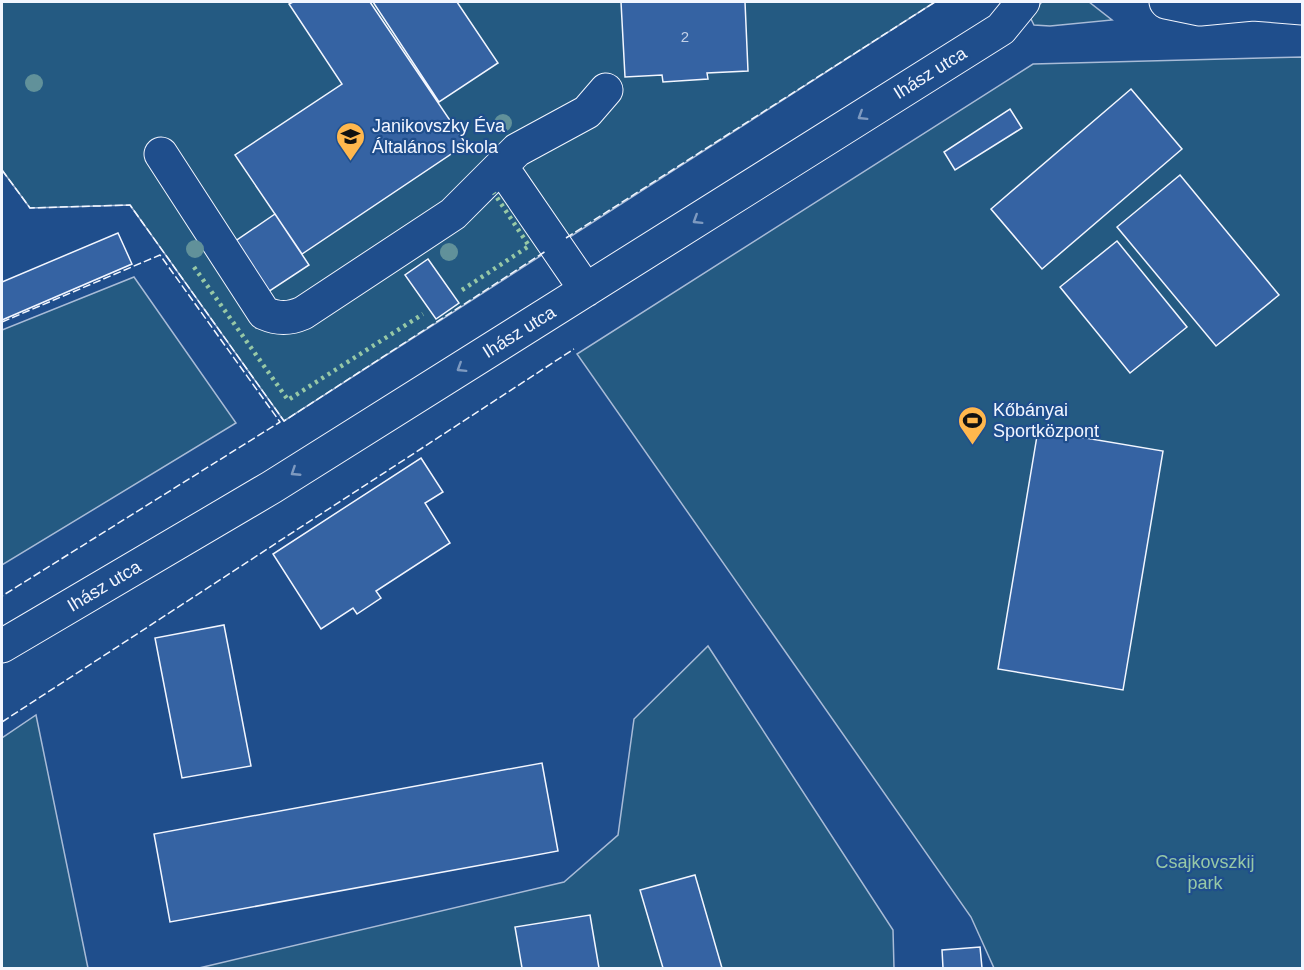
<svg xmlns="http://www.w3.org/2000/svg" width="1304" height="970" viewBox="0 0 1304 970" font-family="Helvetica,sans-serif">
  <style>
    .green { fill: #245a82; stroke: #a8bbd7; stroke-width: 1.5 }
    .building { fill: #3563a3; stroke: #f2f6ff; stroke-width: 1.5 }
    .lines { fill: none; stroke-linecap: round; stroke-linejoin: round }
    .minor-casing { stroke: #f2f6ff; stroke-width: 35 }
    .minor { stroke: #1f4e8c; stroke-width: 33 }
    .hedge { stroke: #97c8a6; stroke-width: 4.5; stroke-dasharray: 3 4.5; stroke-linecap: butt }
    .fence { stroke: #f2f6ff; stroke-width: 1.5; stroke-dasharray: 8 3; stroke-linecap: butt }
    .tree { fill: #61919a }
    .oneway { stroke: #7e9ac0 }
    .labels { text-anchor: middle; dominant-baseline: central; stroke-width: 4.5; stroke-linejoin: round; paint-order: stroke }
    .number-label { font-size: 15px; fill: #c3d1e8 }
    .street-label { font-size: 18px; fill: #f2f6ff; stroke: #1f4e8c }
    .poi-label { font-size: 18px; fill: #f2f6ff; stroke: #1f4e8c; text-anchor: start }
    .park-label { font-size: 18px; fill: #97c8a6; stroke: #1f4e8c }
  </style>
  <rect width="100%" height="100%" fill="#1f4e8c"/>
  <path class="green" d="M2 2H935L284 421 130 205 30 208 2 170Z
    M1042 2H1089L1112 20 1050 26 1034 25 1031 19 1034 10Z
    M1302 57V968H994L971 917 577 354 1033 64Z
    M134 277 236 423 2 565V330Z
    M708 646 893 930 894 968H199L564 882 618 835 634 719Z
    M36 715 88 968H2V738Z"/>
  <path class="building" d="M293 2H370L466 144 302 254 235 155 342 84 289 4Z
    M373 2H457L498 63 439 102Z
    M621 2H745L748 71 707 73 708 79 663 82 662 75 625 77Z
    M1131 89 1182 149 1042 269 991 209Z
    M1010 109 1022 128 955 170 944 152Z
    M1180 175 1279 295 1216 346 1117 227Z
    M275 214 309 265 265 294 231 244Z
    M118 233 132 264 2 320V282Z
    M1117 241 1187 327 1130 373 1060 287Z
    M428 259 459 303 436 319 405 275Z
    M1038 430 1163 451 1123 690 998 669Z
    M421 458 443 492 425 503 450 543 376 591 381 598 357 614 353 608 321 629 273 554Z
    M224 625 251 766 182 778 155 638Z
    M542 763 558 851 170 922 154 834Z
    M695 875 722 968H663L640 890Z
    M590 915 599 968H522L515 927Z
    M980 947 982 968H943L942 950Z"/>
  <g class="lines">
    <defs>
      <path id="minor" d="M1166 2 1200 9 1253 4 1302 8
        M161 154 264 313C278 319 289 319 303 313L453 214 501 166
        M586 290 501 166 517 150 587 112 606 90
        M2 646 272 487 1001 29 1023 2"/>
    </defs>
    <use href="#minor" class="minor-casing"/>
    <use href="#minor" class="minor"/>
    <path class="hedge" d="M194 267 288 400 423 314
      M462 290 529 246 494 193"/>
    <path class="fence" d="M2 170 30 208 130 205 284 421 546 251
      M566 238 935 2
      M2 322 160 255 280 422 2 596
      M2 722 574 349"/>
  </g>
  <g class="tree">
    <circle cx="34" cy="83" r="9"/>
    <circle cx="503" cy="123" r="9"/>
    <circle cx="195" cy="249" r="9"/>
    <circle cx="449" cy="252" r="9"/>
  </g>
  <defs><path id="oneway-chevron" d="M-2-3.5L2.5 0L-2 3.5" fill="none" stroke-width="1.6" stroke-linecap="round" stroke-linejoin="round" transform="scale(1.5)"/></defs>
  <g class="oneway">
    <use href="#oneway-chevron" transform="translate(862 116) rotate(148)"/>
    <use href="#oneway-chevron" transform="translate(697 220) rotate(148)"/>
    <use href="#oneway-chevron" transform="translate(461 368) rotate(148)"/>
    <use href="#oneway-chevron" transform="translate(295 472) rotate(147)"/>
  </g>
  <defs>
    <symbol id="school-pin" viewBox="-11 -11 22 30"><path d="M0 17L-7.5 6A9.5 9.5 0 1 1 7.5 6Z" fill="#ffb74d" stroke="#1f4e8c"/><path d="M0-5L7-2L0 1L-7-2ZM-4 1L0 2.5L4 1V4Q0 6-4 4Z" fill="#111"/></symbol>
    <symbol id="stadium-pin" viewBox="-11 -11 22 30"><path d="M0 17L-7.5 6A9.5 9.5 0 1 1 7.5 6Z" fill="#ffb74d" stroke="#1f4e8c"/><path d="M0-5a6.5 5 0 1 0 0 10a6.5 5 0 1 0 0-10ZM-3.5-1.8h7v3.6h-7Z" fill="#111"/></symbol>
  </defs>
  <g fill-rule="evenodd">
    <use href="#school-pin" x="334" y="120" width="33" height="45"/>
    <use href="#stadium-pin" x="956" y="404" width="33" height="45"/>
  </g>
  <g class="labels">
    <g class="number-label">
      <text x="685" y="36">2</text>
    </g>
    <g class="street-label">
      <text transform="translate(930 73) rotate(-32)">Ihász utca</text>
      <text transform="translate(519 332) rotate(-32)">Ihász utca</text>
      <text transform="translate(104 586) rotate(-31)">Ihász utca</text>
    </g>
    <g class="poi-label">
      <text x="372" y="126">Janikovszky Éva<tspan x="372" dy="21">Általános Iskola</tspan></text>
      <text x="993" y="410">Kőbányai<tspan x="993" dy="21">Sportközpont</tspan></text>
    </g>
    <g class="park-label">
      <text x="1205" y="862">Csajkovszkij<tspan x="1205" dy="21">park</tspan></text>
    </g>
  </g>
  <rect width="1304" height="970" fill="none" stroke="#f2f6ff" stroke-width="6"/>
</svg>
